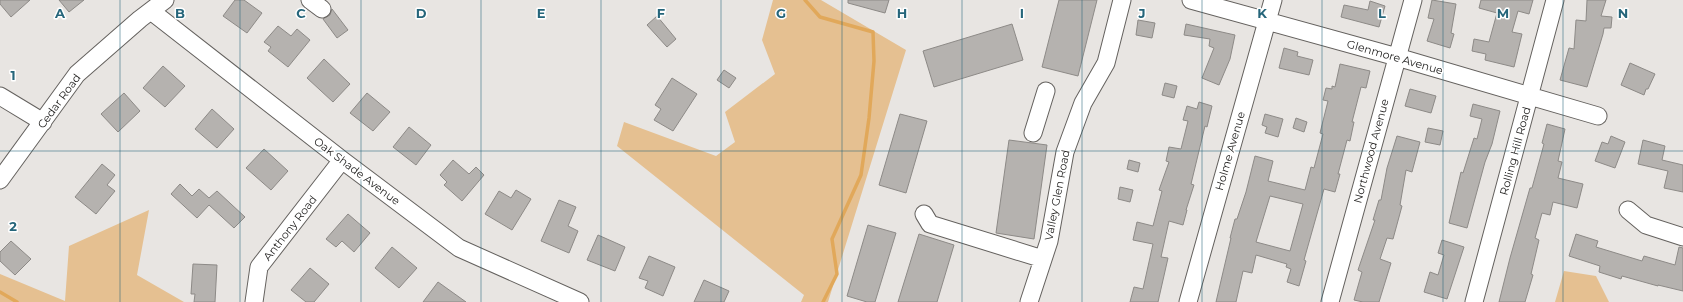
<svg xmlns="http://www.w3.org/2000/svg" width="1683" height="302" viewBox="0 0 1683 302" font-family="Montserrat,sans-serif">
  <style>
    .green { fill: #e5c091 }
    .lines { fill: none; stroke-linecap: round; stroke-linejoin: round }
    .stream { stroke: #e1a85a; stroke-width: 3.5 }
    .building { fill: #b5b2af; stroke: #8d8a87; fill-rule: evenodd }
    .minor-casing { stroke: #64615e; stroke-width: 19 }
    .minor { stroke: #fff; stroke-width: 17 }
    .grid { fill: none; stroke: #25657a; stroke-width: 1; stroke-opacity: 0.55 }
    .labels { text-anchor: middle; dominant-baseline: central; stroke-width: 3; stroke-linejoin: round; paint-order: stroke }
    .street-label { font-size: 11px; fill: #242322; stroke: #fff }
    .grid-label { font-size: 13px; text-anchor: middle; font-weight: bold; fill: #25657a; stroke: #fff; stroke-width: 3; stroke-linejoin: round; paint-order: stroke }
  </style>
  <rect width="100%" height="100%" fill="#e8e5e2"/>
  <path class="green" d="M773 0H821L906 50 828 302H801L804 295 617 146 624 122 716 156 735 142 725 112 775 74 762 40Z
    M149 210 137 275 184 302H0V274L65 301 69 246Z
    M1564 271 1596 276 1609 302H1555Z"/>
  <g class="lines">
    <path class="stream" d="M805 0 820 17 873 32 874 61 869 118 861 175 832 239 837 274 823 302
      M0 292 17 302"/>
  </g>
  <path class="building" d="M0 0H30L11 17 0 4Z
    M59 0H84L69 12Z
    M235 0H244L262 13 247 33 223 16Z
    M848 0H889L885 13 848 3Z
    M1059 0H1097L1078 76 1042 67Z
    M1432 0 1456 4 1451 33 1454 34 1450 48 1427 41 1434 19 1428 18Z
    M1481 0H1533L1529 14 1518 11 1512 32 1522 34 1514 67 1485 60 1486 54 1472 51 1474 39 1489 42 1497 13 1479 8Z
    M1587 0H1606L1601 16 1612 17 1611 28H1604L1603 34 1587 87 1560 80 1569 48 1574 49 1576 20 1586 21Z
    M1370 1 1385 6 1379 27 1341 17 1344 5 1368 10Z
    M332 9 348 30 337 38 323 19 330 15Z
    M657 16 676 39 667 47 647 25Z
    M1138 20 1155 23 1152 38 1136 35Z
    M1012 24 1023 60 934 87 923 51Z
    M1186 24 1235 35 1230 59 1219 85 1202 78 1214 48 1209 46 1210 39 1184 35Z
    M278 26 291 36 297 29 310 40 288 67 268 51 271 47 264 42Z
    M1284 48 1298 52 1297 56 1313 60 1309 75 1279 68Z
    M324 59 350 84 333 102 307 78Z
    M1630 63 1655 74 1648 89H1646L1644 95 1621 85Z
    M1340 64 1370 71 1366 88 1361 87 1352 122H1354L1350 141 1347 140 1338 174H1340L1335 192 1324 189 1304 260 1306 261 1299 286 1287 282 1291 269 1286 267 1287 264 1256 255 1252 273 1243 271 1236 302H1216L1231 238H1230L1235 219H1237L1246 192 1255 156 1273 161 1268 181 1305 190 1311 167 1314 168 1323 134 1320 133 1328 101 1323 100 1326 88 1332 89V86L1335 87ZM1270 196 1303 204 1290 251 1256 242Z
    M163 66 185 86 165 107 143 88Z
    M724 70 736 78 729 88 717 80Z
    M672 78 697 94 673 131 654 120 661 109 655 105Z
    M1165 83 1177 86 1174 98 1162 95Z
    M1410 89 1436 96 1431 113 1405 106Z
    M124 93 140 111 118 132 101 114Z
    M367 93 390 112 373 131 350 113Z
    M1199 102 1212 106 1207 127 1205 126 1191 184 1194 185 1186 210H1187L1183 225 1169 221 1161 257 1168 258 1158 302H1130L1134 287 1143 289 1153 244 1133 240 1137 222 1153 226 1162 191 1159 190 1169 162 1166 161 1169 147 1181 149 1188 121 1183 120 1187 106 1197 109Z
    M1473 104 1500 111 1492 144 1485 162 1467 228 1449 223 1461 172 1463 173 1474 138 1477 139 1482 119 1470 116Z
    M212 109 234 129 217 148 195 129Z
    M900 114 927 121 906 193 879 185Z
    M1265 114 1283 119 1278 137 1265 133 1267 127 1262 125Z
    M1296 118 1307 122 1304 132 1293 128Z
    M1547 124 1565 129 1558 161 1562 162 1558 178 1583 184 1577 208 1553 202 1550 215 1542 213 1535 238 1539 240 1531 274 1533 275 1525 302H1499L1510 258 1530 188H1532L1544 144 1542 143Z
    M409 127 431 145 416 165 393 147Z
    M1428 128 1443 131 1440 145 1425 142Z
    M1397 136 1420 142 1412 172 1406 170 1400 205 1402 206 1393 239 1387 238 1380 259 1391 263 1379 302H1363L1354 300 1362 272 1358 270 1375 220H1373L1379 200H1381L1387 168Z
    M1611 136 1625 142 1615 168 1595 161 1602 142 1608 144Z
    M1009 140 1047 145 1034 239 996 233Z
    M1643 140 1665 146 1662 160 1683 165V192L1664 188 1668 171 1638 164Z
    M264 149 288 171 271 190 246 168Z
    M453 160 469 174 476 167 484 175 462 201 444 185 447 182 440 175Z
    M1129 160 1140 163 1138 172 1127 169Z
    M102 164 115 175 107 185 115 191 96 214 75 197Z
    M180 184 192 196 199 189 209 198 217 191 245 217 234 228 209 205 197 218 171 194Z
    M1120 187 1133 190 1130 202 1118 199Z
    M516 190 531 199 512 230 485 214 499 191 511 198Z
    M559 200 576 207 568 226 578 231 569 253 541 241Z
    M348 214 370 233 354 252 342 241 336 247 326 239Z
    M868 225 896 233 875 302H867L847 296Z
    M919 234 954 245 937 302H898Z
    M1576 234 1598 241 1596 247 1642 261 1644 256 1675 265 1679 247 1683 248V291L1658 285V286L1622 276 1621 279 1599 272 1600 266 1569 256Z
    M598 235 625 247 615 271 587 260Z
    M1442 240 1464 247 1447 299 1424 292 1430 272 1438 275 1444 255 1438 253Z
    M11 241 31 259 15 275 0 261V252Z
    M392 247 417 268 399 288 375 268Z
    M649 256 675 267 663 296 645 288 648 281 639 278Z
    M193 264 217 265 215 302H194L195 294H191Z
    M310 268 329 284 314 302H306L291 290Z
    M704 280 729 291 724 302H694Z
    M438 282 466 302H423Z"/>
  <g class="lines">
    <defs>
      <path id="minor" d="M310 0 322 9
        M1191 0 1397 57 1598 116
        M151 11 342 160 459 248 580 302
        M0 96 43 122
        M1033 133 1046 91
        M0 180 77 74 140 19 165 0
        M1628 210 1646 225 1683 237
        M924 214 930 224 1043 259
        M254 302 259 267 342 160
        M1029 302 1049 241 1065 152 1083 103 1106 63 1122 0
        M1188 302 1273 0
        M1330 302 1413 0
        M1474 302 1555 0"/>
    </defs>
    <use href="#minor" class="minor-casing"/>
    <use href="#minor" class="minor"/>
  </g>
  <path class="grid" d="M120 0V302M240 0V302M361 0V302M481 0V302M601 0V302M721 0V302M842 0V302M962 0V302M1082 0V302M1202 0V302M1322 0V302M1443 0V302M1563 0V302M0 151H1683"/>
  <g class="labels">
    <g class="street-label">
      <text transform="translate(1395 57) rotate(16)">Glenmore Avenue</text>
      <text transform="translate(59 101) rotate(-54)">Cedar Road</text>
      <text transform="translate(1230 151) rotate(-74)">Holme Avenue</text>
      <text transform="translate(1371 151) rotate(-75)">Northwood Avenue</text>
      <text transform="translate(1515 151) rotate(-75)">Rolling Hill Road</text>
      <text transform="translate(357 171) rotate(37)">Oak Shade Avenue</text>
      <text transform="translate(1057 195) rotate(-79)">Valley Glen Road</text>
      <text transform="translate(290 228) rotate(-52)">Anthony Road</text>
    </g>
  </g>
  <g class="grid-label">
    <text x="60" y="18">A</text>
    <text x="180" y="18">B</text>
    <text x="301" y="18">C</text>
    <text x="421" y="18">D</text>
    <text x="541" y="18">E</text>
    <text x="661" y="18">F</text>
    <text x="781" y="18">G</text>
    <text x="902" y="18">H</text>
    <text x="1022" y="18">I</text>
    <text x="1142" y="18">J</text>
    <text x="1262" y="18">K</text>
    <text x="1382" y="18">L</text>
    <text x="1503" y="18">M</text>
    <text x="1623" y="18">N</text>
    <text x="13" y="80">1</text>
    <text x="13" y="231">2</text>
  </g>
</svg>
